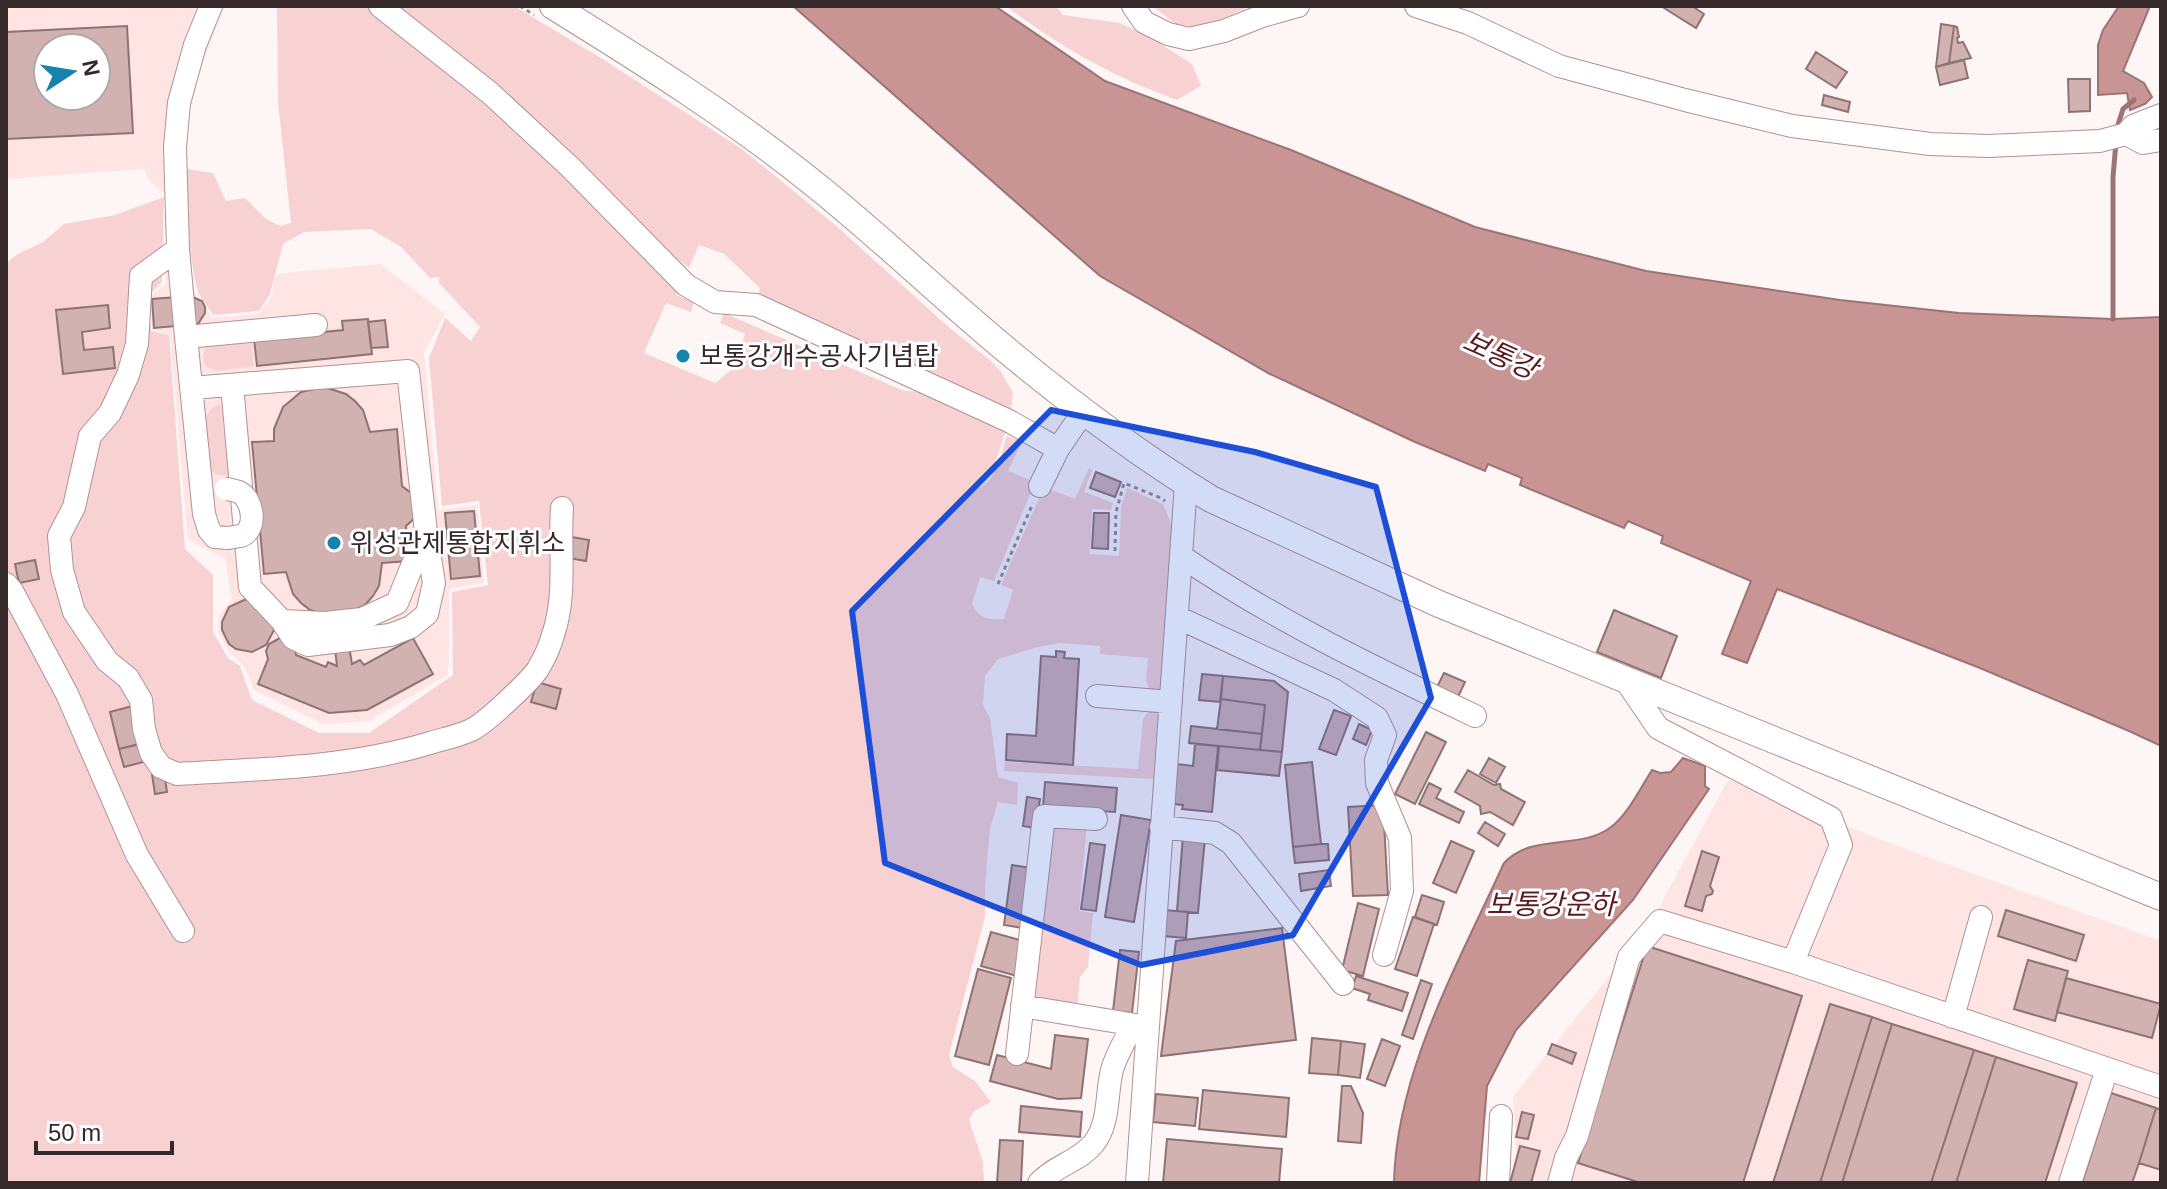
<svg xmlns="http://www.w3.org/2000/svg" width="2167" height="1189" viewBox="0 0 2167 1189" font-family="Helvetica,'Noto Sans KR',sans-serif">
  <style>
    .built { fill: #fee4e3; fill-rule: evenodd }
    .green { fill: #f8d2d2 }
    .water { fill: #c99494; stroke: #9d7474; stroke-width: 2 }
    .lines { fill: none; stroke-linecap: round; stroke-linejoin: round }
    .stream { stroke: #9d7474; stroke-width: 5 }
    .building { fill: #d2b1b1; stroke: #907272; stroke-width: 2; fill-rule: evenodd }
    .minor-casing { stroke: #b19291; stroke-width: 24 }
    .major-casing { stroke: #b19291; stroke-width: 28 }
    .path { stroke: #978d8c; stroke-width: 3; stroke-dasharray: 4 4; stroke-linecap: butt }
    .minor { stroke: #fff; stroke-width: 22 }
    .major { stroke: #fff; stroke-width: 26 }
    .minor-bridge-casing { stroke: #b19291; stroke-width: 24; stroke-linecap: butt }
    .minor-bridge { stroke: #fff; stroke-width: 22 }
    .marked { fill: #1d4ed8; fill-opacity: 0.2; stroke: #1d4ed8; stroke-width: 6; stroke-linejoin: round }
    .poi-dot { fill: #1583ab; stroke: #fff; stroke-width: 3 }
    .labels { text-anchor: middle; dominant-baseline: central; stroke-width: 6; stroke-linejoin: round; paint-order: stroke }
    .poi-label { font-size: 26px; fill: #362929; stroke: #fff; text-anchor: start }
    .water-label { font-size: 28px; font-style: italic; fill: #5b1b21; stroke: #fff }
  </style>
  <rect width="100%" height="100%" fill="#fdf6f5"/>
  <path class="built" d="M6 6H225L189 98 184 168 188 244 195 293 205 304 212 318 259 314 272 296 275 276 285 273 381 264 445 314 424 353 438 510 477 505 484 583 449 589V662L447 675 369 721 323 724 254 690 244 666 229 652 218 632 219 616 232 599 225 559 188 539 170 335 152 329 150 297 166 284V194L150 182 144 169 6 179ZM48 48H96V96H48Z
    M1728 780 1916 853 2161 941V1183H1518L1513 1097 1649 926Z"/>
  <path class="green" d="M277 6H367L433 53 681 284 676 295 694 302 691 312 666 303 644 353 715 383 731 370 745 334 720 323 724 313 904 391 931 392 1007 426C1001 443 994 478 979 486L980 488C997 479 1001 452 1007 436L1022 442 1008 471 1035 482 994 581 980 577 972 604C979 619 989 620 1004 619L1013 590 1001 585 1044 487 1075 499 1089 468 1092 470 1084 492 1113 503 1111 510 1092 509 1090 554 1119 556 1121 507 1127 488 1163 504 1170 521 1172 532 1160 693 1150 691 1146 680 1148 658 1100 654V646L1060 643 1038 647 998 659 985 676 983 705 990 718 998 777 1018 783 1017 805 998 802 990 828 985 885V917L949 1055 953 1067 975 1081 991 1102 974 1111 969 1120 983 1162 984 1183H6V605L14 613 89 760 129 858 185 942 192 933 133 832 6 575V264L16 255 43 242 64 224 115 215 164 197 162 282 148 296 151 331 169 335 185 549 213 575V632L228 658 240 666 252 700 319 733H369L453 675 452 592 488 585 479 501 442 506 429 358 445 318 471 341 480 327 439 283V277L430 278 401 247 371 229 304 232 283 244 270 294 259 311 213 315C208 306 199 297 197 288 187 250 189 208 187 169L213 173 226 201 245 198 266 219 280 226 291 223 278 102Z
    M392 6H514L601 58 742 149 834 224 951 329 991 361 1001 372 1013 393 1011 410 756 300 760 288 724 254 699 245 689 268 672 255 576 158 467 60Z
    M1006 6H1056L1063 15 1120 23 1153 39 1192 64 1201 86 1177 100C1115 78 1058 46 1006 6Z
    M1152 6H1251L1203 27 1177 25Z
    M251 338 254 366 218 371 207 367C202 359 202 354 207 346Z
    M221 404 229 476C218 475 212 475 208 465L204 419 213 407Z
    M1152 711 1158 712 1153 779 1004 771 1005 762 1138 769 1143 719 1146 714Z
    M1046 822 1087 824 1079 911 1093 913 1088 967 1080 977 1078 1002 1070 1007 1032 998Z"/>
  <path class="water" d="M793 6H995L1105 81 1291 150 1475 227 1646 271 1840 300 1959 313 2113 319 2161 317V746L2129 731 1980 668 1777 589 1747 663 1722 654 1751 581 1661 543 1663 536 1628 521 1624 528 1520 485 1522 478 1488 464 1485 471 1415 442 1270 374 1100 276Z
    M2119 6H2150L2123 71 2144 83 2152 97 2145 104 2130 110 2127 93 2098 95V45L2103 30Z
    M1683 758 1705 766V786L1709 789 1633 900 1516 1030 1487 1086 1479 1183H1394C1396 1072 1459 962 1504 863 1533 832 1580 851 1611 827 1628 814 1640 789 1652 770L1660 773 1671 772Z"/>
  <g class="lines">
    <path class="stream" d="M2117 128 2123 109 2134 100
      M2113 319V177L2116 142"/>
  </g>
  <path class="building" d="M1665 6H1692L1704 14 1696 28 1664 8Z
    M1941 24 1954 26 1949 63 1936 67Z
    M127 26 133 133 6 139V32ZM48 48H96V96H48Z
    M1954 26 1957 27 1959 37 1957 38 1958 43 1963 42 1971 58 1949 63Z
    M1816 52 1847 72 1836 88 1806 69Z
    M1964 60 1968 78 1940 85 1936 67Z
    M2068 79H2090V111L2069 112Z
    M1824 95 1850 102 1848 112 1822 105Z
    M190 296 202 301 205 307V313L198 324 154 328 152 299Z
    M108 305 110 328 82 332 84 350 113 347 115 368 63 374 56 310Z
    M368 319 372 354 257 366 254 339 343 330 342 321Z
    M385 320 388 347 371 348 368 322Z
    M324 387 346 394 355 401 363 410 370 432 397 429 402 486 415 496V518L406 526 409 561 382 563 379 586 373 596 365 605 344 615 352 664 360 660 364 665 413 638 433 674 367 710 329 713 258 684 268 659 266 651 269 644 280 638 295 649 296 655 326 667 328 662 337 666 331 616 310 610 301 603 293 594 286 572 264 574 252 442 274 441V429L283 407 301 392Z
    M1096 472 1121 482 1115 497 1090 488Z
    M474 511 480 576 451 579 445 513Z
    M1094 513H1109L1108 549 1092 548Z
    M566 536 589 540 586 561 563 557Z
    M35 560 39 579 19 583 15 564Z
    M244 600H252L274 622V630L266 645 252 652 236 649 229 644 222 630V622L229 607Z
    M1614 610 1677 636 1661 678 1597 652Z
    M1056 651 1065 652 1064 658 1079 659 1073 765 1006 760 1007 734 1036 736 1041 656 1056 657Z
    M1444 673 1465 682 1458 697 1437 687Z
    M1202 674 1223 676 1220 702 1199 700Z
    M1223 676 1274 681 1288 692 1282 752 1260 750 1265 705 1221 699Z
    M537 682 561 689 556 709 531 702Z
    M1221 699 1265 705 1262 734 1217 729Z
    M136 705 145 743 119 749 110 712Z
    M1334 710 1351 716 1336 755 1319 749Z
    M1359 724 1372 730 1366 745 1353 739Z
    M1191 726 1262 734 1260 750 1189 743Z
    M1426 732 1446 742 1415 804 1395 794Z
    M139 744 143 762 124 767 119 749Z
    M1195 744 1218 746 1212 812 1182 809 1183 805 1173 804 1177 764 1193 766Z
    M1219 746 1282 752 1279 776 1217 770Z
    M1489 758 1505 767 1496 783 1480 774Z
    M1312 762 1321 844 1293 847 1285 765Z
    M1468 770 1494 785 1500 784 1501 789 1525 802 1513 825 1490 812 1481 814 1480 806 1455 792Z
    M164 772 167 792 155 794 152 774Z
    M1045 782 1117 788 1115 812 1043 807Z
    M1429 783 1441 789 1436 798 1464 812 1459 823 1419 804Z
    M1027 797 1040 799 1035 828 1023 826Z
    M1383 805 1388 895 1353 896 1348 807Z
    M1121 815 1151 820 1134 922 1105 917Z
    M1485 822 1505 834 1498 846 1478 833Z
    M1183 836 1205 838 1198 913 1177 911Z
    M1451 841 1474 851 1456 893 1433 883Z
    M1090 843 1105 845 1096 911 1081 909Z
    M1321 844H1328L1329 860 1295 863 1293 847Z
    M1702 851 1719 857 1710 886 1713 891 1712 894 1706 896 1702 911 1685 906Z
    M1012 865 1031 868 1023 928 1004 925Z
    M1329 870 1331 886 1301 891 1299 874Z
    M1422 895 1444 902 1437 925 1415 917Z
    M1358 903 1379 909 1363 976 1342 970Z
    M1164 910 1188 912 1186 938 1162 936Z
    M2006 910 2084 935 2076 961 1998 936Z
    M1413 917 1434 924 1417 976 1395 969Z
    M1282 928 1296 1040 1161 1056 1176 941Z
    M991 932 1027 942 1017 976 981 966Z
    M1647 946 1802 996 1743 1183H1641L1578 1163Z
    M1120 950 1139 952 1132 1013 1113 1011Z
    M2028 960 2068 971 2055 1021 2014 1009Z
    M978 969 1011 978 989 1065 955 1056Z
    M1356 976 1408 993 1402 1011 1368 1000 1370 994 1352 988Z
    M2066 978 2161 1004 2152 1038 2057 1012Z
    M1421 980 1432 984 1413 1039 1402 1035Z
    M1830 1004 1872 1017 1820 1183H1773Z
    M1872 1017 1892 1024 1842 1183H1820Z
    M1892 1024 1974 1050 1931 1183H1842Z
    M1055 1035 1088 1039 1081 1098 1058 1099 990 1081 997 1055 1051 1069Z
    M1312 1038 1341 1041 1338 1075 1309 1073Z
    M1382 1039 1400 1046 1385 1086 1367 1079Z
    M1341 1041 1365 1044 1360 1078 1338 1075Z
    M1552 1044 1576 1053 1572 1064 1548 1054Z
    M1974 1050 1996 1057 1956 1183H1931Z
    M1996 1057 2077 1083 2045 1183H1956Z
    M1342 1086H1351L1363 1113 1361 1143 1338 1141Z
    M1203 1090 1289 1098 1286 1137 1199 1129Z
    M2111 1093 2156 1108 2139 1163 2132 1183H2082Z
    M1156 1094 1198 1098 1195 1126 1153 1122Z
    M1021 1106 1082 1112 1080 1137 1019 1132Z
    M2156 1108 2161 1110V1170L2139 1163Z
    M1522 1112 1534 1115 1528 1139 1516 1137Z
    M1167 1139 1282 1149 1279 1183H1163Z
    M1000 1140 1023 1141 1021 1183H997Z
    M1520 1146 1540 1151 1531 1183H1510Z"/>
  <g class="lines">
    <defs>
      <path id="minor" d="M211 6 195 45 179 103 175 147 178 249 186 337 316 325
        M380 6 490 93 570 167 686 285 715 302 756 305 1009 421 1058 449
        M1133 6 1144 22 1168 34 1189 39 1224 31 1262 16 1298 6
        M1416 6 1468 23 1559 66 1685 100 1792 126 1930 144 1988 146 2100 141 2126 134 2143 143 2161 140
        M2126 134 2133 126 2161 115
        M178 249 141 276 137 344 128 375 110 413 90 436 74 507 59 536 62 570 74 612 107 661 128 678 141 700 144 729 151 753 161 767 177 774C262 769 348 768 430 743 443 739 459 736 471 730 485 724 530 681 538 669 544 659 550 646 553 635 567 594 559 551 562 508
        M186 337 204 514 209 530 215 537 228 538
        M191 388 408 371 426 532 397 603 362 619 325 623 282 621 250 587 232 385
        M1040 486 1058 449 1084 411
        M1181 556C1273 619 1375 668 1475 716
        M6 584 12 591 67 694 137 855 183 931
        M1177 617 1334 690 1377 718 1385 735 1376 760 1377 783 1400 838 1402 891 1384 955
        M282 621 293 638 308 645 390 635 411 627 427 614 434 583 426 533
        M1624 678 1658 728 1831 818 1841 845 1793 962
        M1097 696 1171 702
        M1161 827 1215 833 1231 843 1343 984
        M1022 1006 1148 1027
        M1953 1017 1981 917
        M1017 1054 1044 816 1096 819
        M1039 1183C1054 1166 1080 1161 1094 1143 1110 1123 1106 1093 1112 1070 1116 1055 1126 1039 1133 1025
        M1137 1183 1186 484
        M1498 1183 1501 1116
        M1559 1183 1566 1158 1577 1136 1629 957 1660 921 1793 962 2161 1087
        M2070 1183 2107 1069"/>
      <path id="major" d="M553 6C642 61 731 117 813 183 881 237 943 298 1010 353 1073 405 1141 456 1211 499L1439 604 2161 897"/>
    </defs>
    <use href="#minor" class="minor-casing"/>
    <use href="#major" class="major-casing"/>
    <path class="path" d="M520 6 534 15
      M1115 551 1116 512 1124 483 1161 498 1165 501
      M998 584 1033 503"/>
    <use href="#minor" class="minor"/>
    <use href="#major" class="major"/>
    <defs>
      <path id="minor-bridge" d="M226 489C228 489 237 491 239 492 253 499 258 529 241 536 239 536 229 538 228 538"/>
    </defs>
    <use href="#minor-bridge" class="minor-bridge-casing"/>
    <use href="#minor-bridge" class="minor-bridge"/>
  </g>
  <path class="marked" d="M1051 410 1255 452 1376 487 1431 698 1293 935 1141 965 885 863 852 611Z"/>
  <g class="poi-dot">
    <circle cx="683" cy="356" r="8"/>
    <circle cx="334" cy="543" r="8"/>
  </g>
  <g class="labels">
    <g class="poi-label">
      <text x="699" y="356">보통강개수공사기념탑</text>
      <text x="350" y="543">위성관제통합지휘소</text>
    </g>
    <g class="water-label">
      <text transform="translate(1500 355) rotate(24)">보통강</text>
      <text x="1551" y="904">보통강운하</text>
    </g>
  </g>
  <rect width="2167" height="1189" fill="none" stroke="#362929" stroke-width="16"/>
  <g transform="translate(72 72) rotate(78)"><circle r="38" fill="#ffffff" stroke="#afa9a9" stroke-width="2"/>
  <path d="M0-6L14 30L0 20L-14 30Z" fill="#1583ab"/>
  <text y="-12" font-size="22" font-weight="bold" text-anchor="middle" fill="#362929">N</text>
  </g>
  <path d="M36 1141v12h136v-12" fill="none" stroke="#362929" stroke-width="4"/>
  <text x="48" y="1141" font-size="24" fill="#362929" stroke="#ffffff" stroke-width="6" paint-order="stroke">50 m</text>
</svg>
